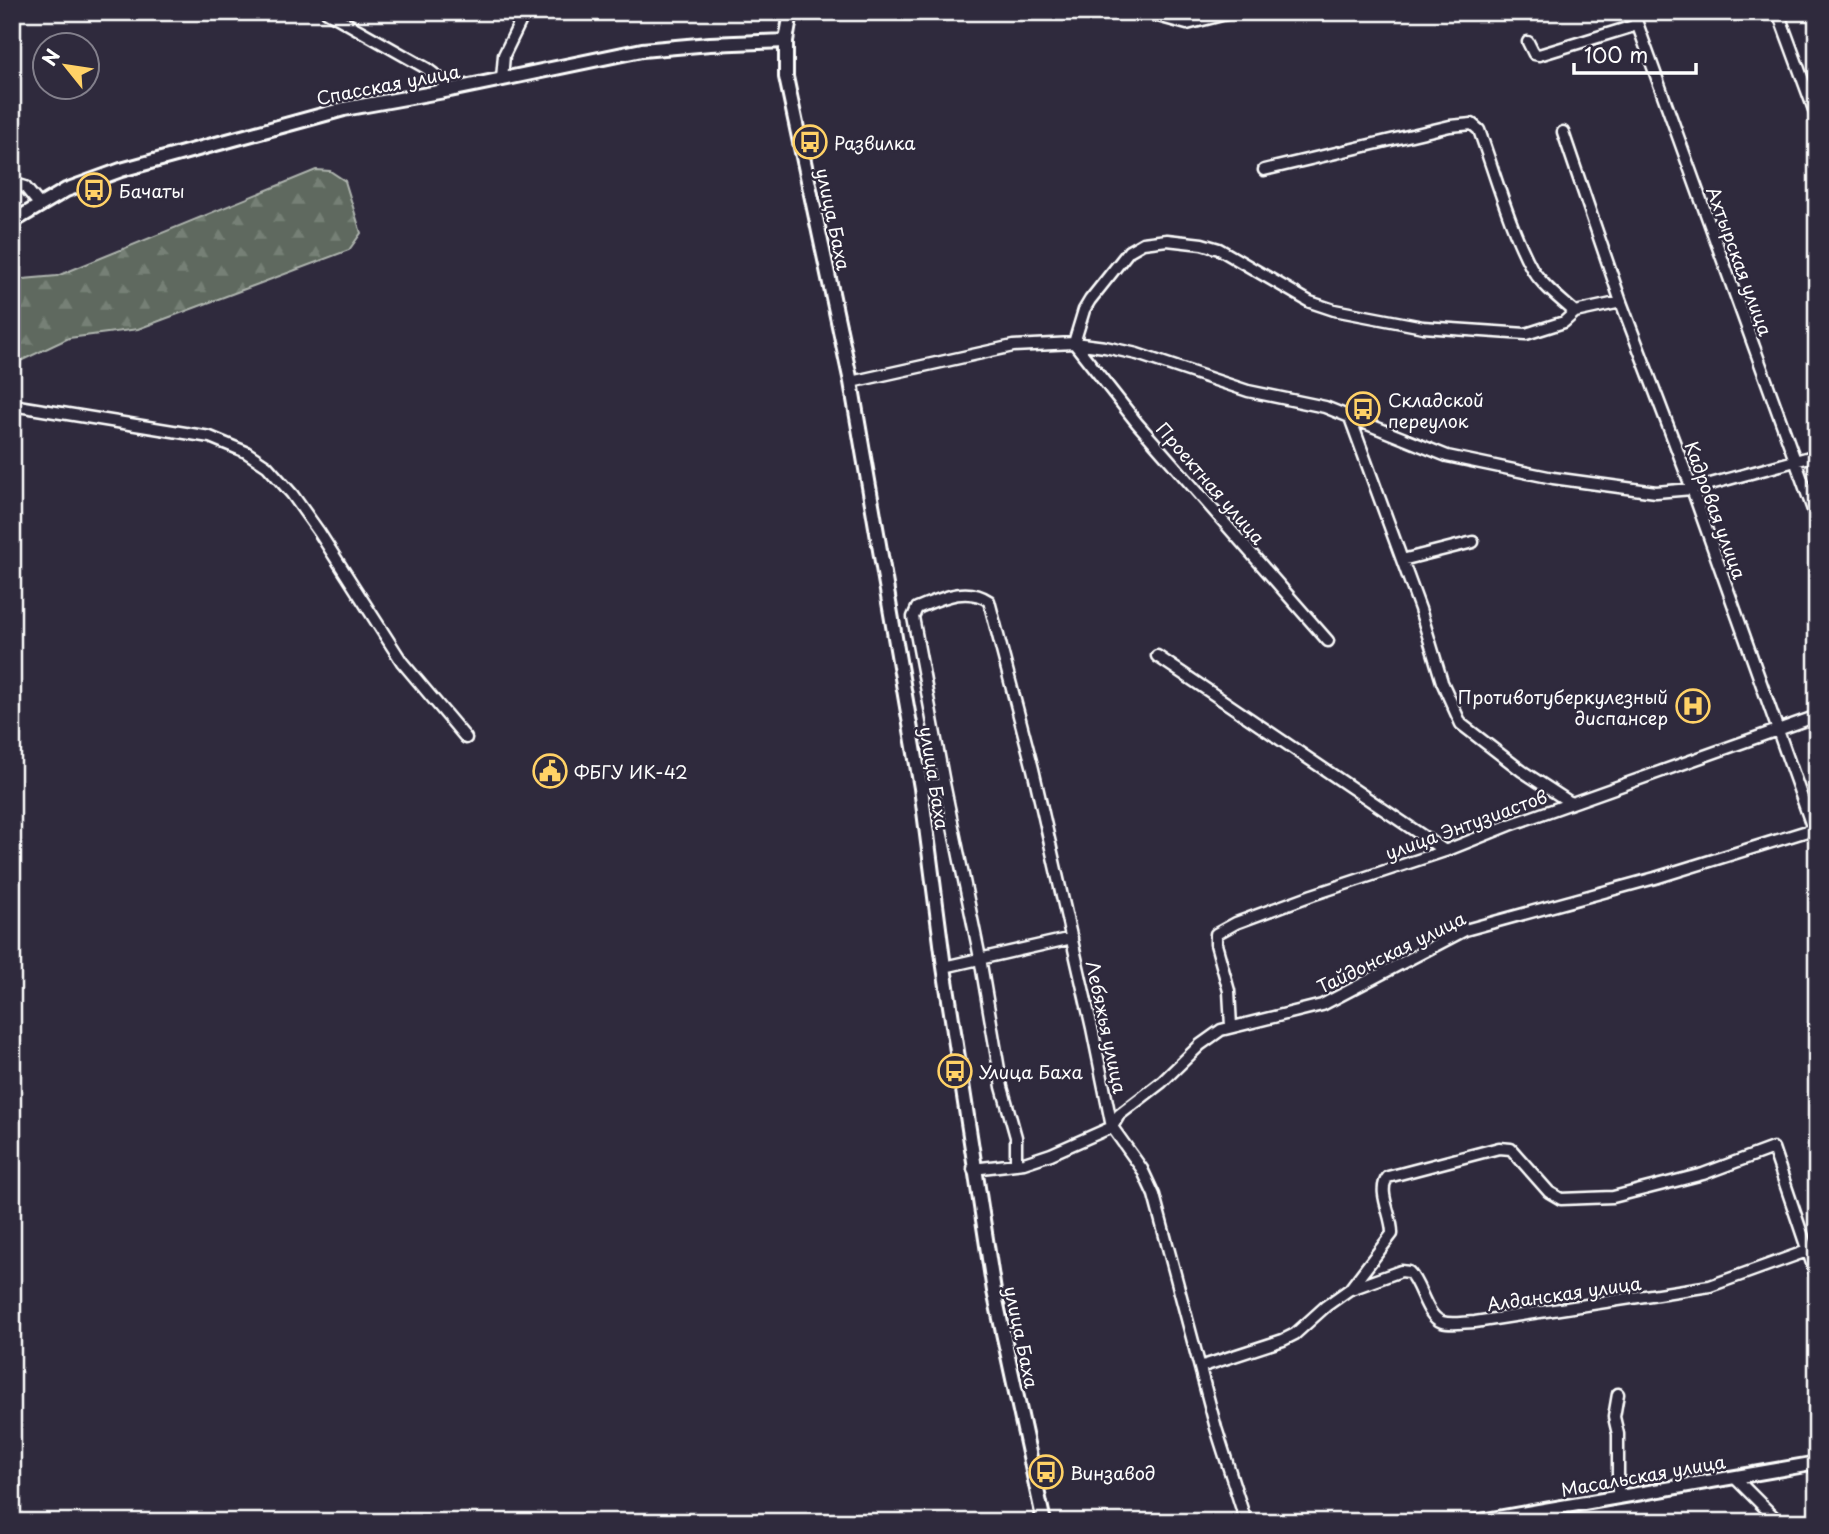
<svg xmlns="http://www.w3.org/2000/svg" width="1829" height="1534" viewBox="0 0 1829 1534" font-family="'Playpen Sans',sans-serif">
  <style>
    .forest { fill: url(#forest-firs); stroke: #aeb4ae; stroke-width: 2 }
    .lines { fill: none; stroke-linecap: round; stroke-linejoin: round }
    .minor-casing { stroke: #fff; stroke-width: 15 }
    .tertiary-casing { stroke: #fff; stroke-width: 18 }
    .minor { stroke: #2f2a3d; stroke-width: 10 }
    .tertiary { stroke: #2f2a3d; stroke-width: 12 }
    .labels { text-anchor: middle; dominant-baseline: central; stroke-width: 5; stroke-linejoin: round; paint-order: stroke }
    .street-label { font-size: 18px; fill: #fff; stroke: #2f2a3d }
    .poi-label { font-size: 18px; fill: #fff; stroke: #2f2a3d; text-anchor: start }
  </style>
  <defs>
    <pattern id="forest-firs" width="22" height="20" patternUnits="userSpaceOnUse" patternTransform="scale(1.75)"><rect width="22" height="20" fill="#5e695e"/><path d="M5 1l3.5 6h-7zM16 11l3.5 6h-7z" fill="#768076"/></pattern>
  </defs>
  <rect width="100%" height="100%" fill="#2f2a3d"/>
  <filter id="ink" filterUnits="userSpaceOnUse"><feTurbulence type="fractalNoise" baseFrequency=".0143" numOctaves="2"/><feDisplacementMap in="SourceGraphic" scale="14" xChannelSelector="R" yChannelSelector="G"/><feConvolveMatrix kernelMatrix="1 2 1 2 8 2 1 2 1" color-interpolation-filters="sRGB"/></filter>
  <g filter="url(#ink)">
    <path class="forest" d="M316 170 330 171 345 181 361 233 349 250 138 329 69 338 12 365V280L57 276Z"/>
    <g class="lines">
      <defs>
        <path id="minor" d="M327 12 426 68 438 77 450 90
          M1143 12 1187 24 1234 12
          M1633 12 1817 521
          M1778 12 1817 118
          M1528 42 1534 54 1539 55 1637 25
          M502 79 504 55 525 12
          M1563 132 1621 302 1692 489 1817 840
          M1264 170 1450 126 1472 124 1479 130C1495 174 1510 229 1532 269 1542 285 1561 300 1575 312L1621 302
          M12 183 25 187 39 204
          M851 382 1013 346 1074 343 1105 347 1137 354 1248 391 1325 407 1447 456 1553 478 1656 492 1692 489 1817 455
          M12 405 210 437 246 452 267 466 292 494 319 532 402 662 466 738
          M1349 415 1420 609 1442 682 1461 724 1522 771 1571 803
          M1402 560 1473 542
          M1328 641 1137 423 1074 343 1084 310 1090 300 1129 251 1143 243 1167 240 1202 244 1219 249 1310 302 1334 310 1423 327 1526 334 1564 322 1575 312
          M1157 656 1445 851
          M944 783 980 958 1002 1087 1016 1137V1164
          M921 788 944 783 913 617 917 608C940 599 966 585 989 601L1033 769 1092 1028 1112 1127 1142 1169 1154 1195 1216 1428 1246 1522
          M944 967 1072 938
          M1231 1026 1229 991 1216 944V934L1236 923 1312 895 1445 851 1510 825 1817 716
          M973 1169 1024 1163 1051 1154 1112 1127 1119 1115 1162 1082 1200 1045 1221 1030 1322 1005 1465 930 1655 878 1817 828
          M1351 1289 1401 1271 1409 1272C1421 1284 1426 1317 1442 1322 1452 1325 1465 1322 1475 1322L1710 1286 1807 1251
          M1200 1367 1283 1340 1295 1334 1326 1306 1350 1289 1392 1234C1393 1216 1376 1191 1388 1177L1499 1148 1511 1149 1549 1192 1561 1199 1613 1197 1703 1174 1773 1148 1817 1278
          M1618 1394 1614 1417 1618 1434V1497
          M1735 1478 1779 1522"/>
        <path id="tertiary" d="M791 12 786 41V77L851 382 921 788 944 967 994 1291 1044 1522
          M12 222 66 190 121 170 344 109 450 90 642 50 710 44 786 41
          M1474 1522 1817 1463"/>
      </defs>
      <use href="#minor" class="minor-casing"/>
      <use href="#tertiary" class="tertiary-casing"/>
      <use href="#minor" class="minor"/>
      <use href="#tertiary" class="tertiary"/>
    </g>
  </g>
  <defs>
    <symbol id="bus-ring" viewBox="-11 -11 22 22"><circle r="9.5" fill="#2f2a3d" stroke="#ffd166" stroke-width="1.5"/><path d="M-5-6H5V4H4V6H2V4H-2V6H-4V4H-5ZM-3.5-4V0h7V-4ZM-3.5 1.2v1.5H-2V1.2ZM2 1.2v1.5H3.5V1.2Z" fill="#ffd166"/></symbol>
    <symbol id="hospital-ring" viewBox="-11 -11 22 22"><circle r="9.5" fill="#2f2a3d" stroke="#ffd166" stroke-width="1.5"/><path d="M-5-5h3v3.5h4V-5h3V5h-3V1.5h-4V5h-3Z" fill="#ffd166"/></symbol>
    <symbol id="civic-ring" viewBox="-11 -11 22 22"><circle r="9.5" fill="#2f2a3d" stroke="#ffd166" stroke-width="1.5"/><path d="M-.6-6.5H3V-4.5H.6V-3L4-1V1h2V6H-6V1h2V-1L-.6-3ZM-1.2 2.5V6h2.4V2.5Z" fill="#ffd166"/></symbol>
  </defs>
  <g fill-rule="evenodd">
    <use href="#bus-ring" x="791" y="123" width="38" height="38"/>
    <use href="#bus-ring" x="75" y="171" width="38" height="38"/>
    <use href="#bus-ring" x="1344" y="390" width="38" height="38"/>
    <use href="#hospital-ring" x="1674" y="687" width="38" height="38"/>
    <use href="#civic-ring" x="531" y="752" width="38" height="38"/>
    <use href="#bus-ring" x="936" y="1052" width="38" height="38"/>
    <use href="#bus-ring" x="1027" y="1453" width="38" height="38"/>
  </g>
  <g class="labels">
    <g class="street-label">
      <text transform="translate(388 84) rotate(-11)">Спасская улица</text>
      <text transform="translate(834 219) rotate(78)">улица Баха</text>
      <text transform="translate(1740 261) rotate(70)">Ахтырская улица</text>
      <text transform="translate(1211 483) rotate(49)">Проектная улица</text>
      <text transform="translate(1716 510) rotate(70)">Кадровая улица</text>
      <text transform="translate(935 778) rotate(81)">улица Баха</text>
      <text transform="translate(1466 824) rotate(-20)">улица Энтузиастов</text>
      <text transform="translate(1391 952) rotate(-26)">Тайдонская улица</text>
      <text transform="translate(1107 1027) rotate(78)">Лебяжья улица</text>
      <text transform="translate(1564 1293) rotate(-8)">Алданская улица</text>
      <text transform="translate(1022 1337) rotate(78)">улица Баха</text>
      <text transform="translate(1643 1475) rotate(-10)">Масальская улица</text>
    </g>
    <g class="poi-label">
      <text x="834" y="142">Развилка</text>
      <text x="119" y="190">Бачаты</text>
      <text x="1388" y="399">Складской<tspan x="1388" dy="21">переулок</tspan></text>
      <text x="1668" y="696" text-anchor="end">Противотуберкулезный<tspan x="1668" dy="21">диспансер</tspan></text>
      <text x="574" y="771">ФБГУ ИК-42</text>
      <text x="979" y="1071">Улица Баха</text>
      <text x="1070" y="1472">Винзавод</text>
    </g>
  </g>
  <rect width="1829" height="1534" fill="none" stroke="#2f2a3d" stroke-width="42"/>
  <rect x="21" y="21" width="1787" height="1492" fill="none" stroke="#fff" stroke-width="2.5" filter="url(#ink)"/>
  <g transform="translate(66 66) rotate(300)"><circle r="33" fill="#2f2a3d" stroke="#827f8b" stroke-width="2"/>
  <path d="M0-5L12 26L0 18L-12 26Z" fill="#ffd166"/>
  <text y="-10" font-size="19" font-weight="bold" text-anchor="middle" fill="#ffffff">N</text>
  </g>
  <path d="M1574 63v10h122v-10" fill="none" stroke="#ffffff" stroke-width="3.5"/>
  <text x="1584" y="63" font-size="21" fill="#ffffff" stroke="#2f2a3d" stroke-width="5" paint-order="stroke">100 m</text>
</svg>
